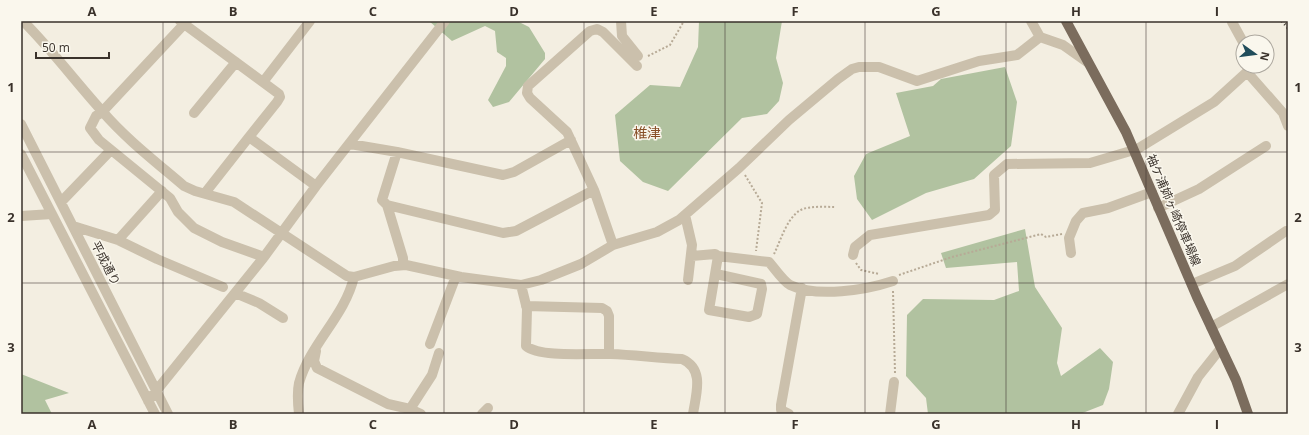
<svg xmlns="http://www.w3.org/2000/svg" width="1309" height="435" viewBox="0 0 1309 435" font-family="'Open Sans','Noto Sans JP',sans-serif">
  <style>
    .green { fill: #b1c2a0 }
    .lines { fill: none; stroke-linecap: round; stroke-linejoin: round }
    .path { stroke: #b7aa96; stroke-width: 2; stroke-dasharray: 2 2; stroke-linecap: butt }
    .minor { stroke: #cbc0ac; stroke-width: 10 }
    .major { stroke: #7b6c5d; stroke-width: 10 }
    .rail { stroke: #3a322b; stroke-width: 3; stroke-dasharray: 1 3; stroke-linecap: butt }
    .grid { fill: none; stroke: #3a322b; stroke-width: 1; stroke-opacity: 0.55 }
    .labels { text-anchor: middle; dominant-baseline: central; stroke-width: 3; stroke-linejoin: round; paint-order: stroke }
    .street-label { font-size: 12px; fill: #3a322b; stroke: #faf7ed }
    .quarter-label { font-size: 14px; fill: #874e26; stroke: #faf7ed }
    .neatline { fill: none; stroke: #3a322b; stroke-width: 1.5 }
    .grid-label { font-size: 13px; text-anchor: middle; font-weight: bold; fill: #3a322b }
  </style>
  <rect width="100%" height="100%" fill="#f3eee1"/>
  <path class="green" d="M429 21H517L529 27 545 53V59L509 102 493 107 488 100 506 66V58L497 52 495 31 485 26 452 41Z
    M699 21H782L776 58 783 83 779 101 767 114 742 118 668 191 643 182 620 161 615 115 650 85 680 87 698 47Z
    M1005 67 1017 102 1011 146 974 179 926 193 872 220 857 199 854 176 866 154 910 136 896 93 933 86 941 79Z
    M1025 229 1035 287 1062 328 1057 363 1061 376 1100 348 1113 362 1109 389 1103 405 1080 414H928L926 398 906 376 907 315 923 299 994 300 1019 291 1017 262 946 268 941 253Z
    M21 374 69 393 45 400 52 414H21Z"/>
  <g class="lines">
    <path class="path" d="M648 56 670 45 684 21
      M745 175 762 203 756 251
      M774 254C781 240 789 210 807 208 817 206 827 207 836 207
      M856 263 861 270 879 274
      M899 275 952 257 1041 234 1046 237 1062 234
      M893 291 895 373"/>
    <path class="minor" d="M23 21C52 50 75 81 102 111 126 139 156 162 184 186L195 191 234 202 347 276 354 277 394 266 406 265 461 277 521 285 541 280 581 264 613 245 657 232 679 220 739 168 789 120 838 79 852 69 859 67H879L917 81 979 61 1017 55 1040 37 1063 45 1087 62
      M180 21 279 94 280 97 277 102 249 137 316 186
      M187 21 102 112 96 116 90 128 99 140 170 198 178 212 194 228 222 242 264 257
      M621 21 622 36 638 56
      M1031 21 1040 37
      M1232 22 1243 42
      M1247 72 1283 113 1288 126
      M263 82 310 21
      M194 113 236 62
      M21 124 168 414
      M350 144 397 152 503 175 514 172 571 140
      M1134 151 1214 102 1247 72 1248 66
      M397 152 382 200 387 205 503 233 516 231 594 190
      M21 154 155 414
      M205 193 249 137
      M61 202 111 150
      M387 205 403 258V265
      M1158 208 1199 189 1266 146
      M685 215 692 245 688 280
      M21 216 52 214
      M73 226 118 240 157 259 223 287
      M118 240 162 191
      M613 245 594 190 567 132 530 98 527 93 528 86 590 31 597 29 603 32 637 66
      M1071 253 1069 238 1076 221 1083 213 1108 208 1152 192
      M853 255 855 247 870 235 989 215 995 210 994 175 1007 164 1090 163 1134 150
      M692 256 715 254 718 256 709 310 749 317 757 314 762 289 761 284 716 274
      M718 256 769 262C775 269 783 281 790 285 817 298 866 290 893 281
      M1192 284 1235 266 1286 231
      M521 285 527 309 526 346C540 358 592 353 611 354 635 355 658 358 682 359 705 369 696 394 693 414
      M235 293 259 303 283 318
      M526 306 602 308 607 311 609 316V354
      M1211 327 1288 284
      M430 344 456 276
      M316 351 314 361 317 368 388 404 410 409 421 414
      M148 401 264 257 316 186 445 21
      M410 409 432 375 439 353
      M299 414C298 405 297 392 299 383 310 344 345 316 354 277
      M482 414 488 408
      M789 414 781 410V405L802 288
      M890 414 894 382
      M1178 414 1198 377 1221 348"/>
    <path class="major" d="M1066 21 1126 132 1197 297 1236 380 1248 414"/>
    <path class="rail" d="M1282 21 1288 28"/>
  </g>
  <path class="grid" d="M163 21V414M303 21V414M444 21V414M584 21V414M725 21V414M865 21V414M1006 21V414M1146 21V414M21 152H1288M21 283H1288"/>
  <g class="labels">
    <g class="street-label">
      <text transform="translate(1174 210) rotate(67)">袖ケ浦姉ヶ崎停車場線</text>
      <text transform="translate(106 263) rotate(63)">平成通り</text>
    </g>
    <g class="quarter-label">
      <text x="647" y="132">椎津</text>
    </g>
  </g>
  <rect width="1309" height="435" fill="none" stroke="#faf7ed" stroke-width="44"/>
  <g transform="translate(1255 54) rotate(104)"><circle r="19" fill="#faf7ed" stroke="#ada89f"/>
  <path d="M0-3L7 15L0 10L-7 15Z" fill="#214d5b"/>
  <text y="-6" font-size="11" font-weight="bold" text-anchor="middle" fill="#3a322b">N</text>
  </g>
  <path d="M36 52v6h73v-6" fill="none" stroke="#3a322b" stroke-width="2"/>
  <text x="42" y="52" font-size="12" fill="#3a322b" stroke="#faf7ed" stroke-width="3" paint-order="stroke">50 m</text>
  <rect x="22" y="22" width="1265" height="391" class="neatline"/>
  <g class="grid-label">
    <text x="92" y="16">A</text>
    <text x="233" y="16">B</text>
    <text x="373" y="16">C</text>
    <text x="514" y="16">D</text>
    <text x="654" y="16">E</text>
    <text x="795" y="16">F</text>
    <text x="936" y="16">G</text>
    <text x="1076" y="16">H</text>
    <text x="1217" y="16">I</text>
    <text x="11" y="92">1</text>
    <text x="1298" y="92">1</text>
    <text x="11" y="222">2</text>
    <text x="1298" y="222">2</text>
    <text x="11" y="352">3</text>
    <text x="1298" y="352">3</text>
    <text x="92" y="429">A</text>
    <text x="233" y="429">B</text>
    <text x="373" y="429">C</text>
    <text x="514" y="429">D</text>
    <text x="654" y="429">E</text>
    <text x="795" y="429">F</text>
    <text x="936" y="429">G</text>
    <text x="1076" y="429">H</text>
    <text x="1217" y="429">I</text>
  </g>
</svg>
